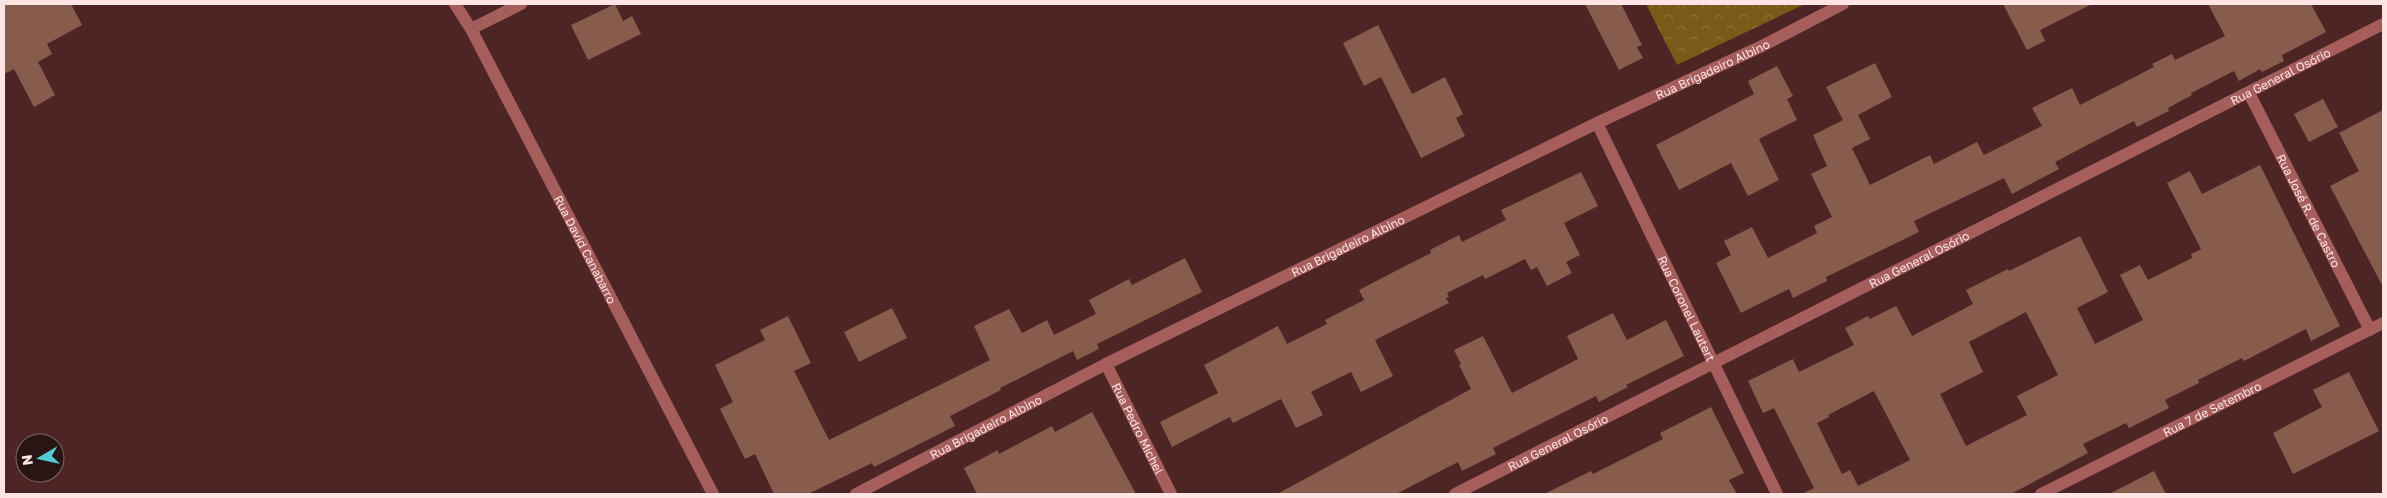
<svg xmlns="http://www.w3.org/2000/svg" width="2387" height="498" viewBox="0 0 2387 498" font-family="'Golos Text',sans-serif">
  <style>
    .forest { fill: url(#forest-crowns) }
    .building { fill: #875c4c; fill-rule: evenodd }
    .lines { fill: none; stroke-linecap: round; stroke-linejoin: round }
    .minor { stroke: #a65e5d; stroke-width: 12 }
    .labels { text-anchor: middle; dominant-baseline: central; stroke-width: 4; stroke-linejoin: round; paint-order: stroke }
    .street-label { font-size: 12px; fill: #fce5e4; stroke: #281514 }
  </style>
  <defs>
    <pattern id="forest-crowns" width="20" height="18" patternUnits="userSpaceOnUse" patternTransform="scale(1.25)"><rect width="20" height="18" fill="#795a19"/><path d="M2 6a3 3 0 1 1 6 0M12 15a3 3 0 1 1 6 0" fill="none" stroke="#8d723a"/></pattern>
  </defs>
  <rect width="100%" height="100%" fill="#4e2525"/>
  <path class="forest" d="M1646 4H1805L1677 65Z"/>
  <path class="building" d="M4 4H71L82 25 47 44 52 54 38 62 55 95 34 107 14 69 4 74Z
    M615 4 623 21 632 16 641 34 588 60 571 25Z
    M1585 4H1621L1642 45 1637 47 1643 58 1619 70Z
    M2003 4H2092L2040 30 2045 41 2027 50Z
    M2208 4H2311L2326 32 2282 55 2284 61 2262 72 2260 69 2239 81 2234 71 2191 93 2192 95 2168 108 2169 111 2137 127 2134 121 2093 142 2055 162 2059 169 2012 194 2004 178 1914 221 1919 232 1826 277 1827 281 1793 298 1789 289 1741 313 1716 263 1731 255 1724 241 1752 227 1768 258 1817 233 1814 226 1832 217 1811 174 1827 166 1813 135 1843 120 1826 87 1875 63 1892 97 1858 115 1870 139 1852 148 1870 185 1930 155 1934 164 1977 142 1984 155 2042 126 2032 108 2072 88 2080 105 2154 67 2152 64 2172 54 2175 60 2225 36Z
    M1378 25 1412 94 1445 77 1463 114 1456 118 1465 136 1421 158 1381 77 1364 86 1343 43Z
    M1777 66 1793 96 1787 99 1797 120 1759 139 1779 180 1748 196 1731 163 1679 190 1656 145 1754 94 1748 81Z
    M2323 99 2338 127 2309 142 2294 114Z
    M2383 110V287L2330 186 2359 171 2339 133Z
    M2260 165 2340 326 2311 341 2306 329 2244 361 2242 358 2198 380 2199 383 2165 400 2169 408 2129 428 2126 423 2083 444 2088 453 2011 494H1802L1814 488 1774 408 1763 413 1748 381 1793 359 1799 372 1854 345 1845 328 1868 316 1870 319 1896 306 1912 336 1973 304 1966 290 2008 269 2009 271 2080 236 2108 292 2077 308 2095 344 2143 320 2120 275 2140 265 2148 280 2192 258 2191 254 2201 249 2167 183 2190 171 2202 194ZM2026 312 2058 375 2017 396 2027 415 1966 446 1940 394 1983 372 1969 342ZM1874 391 1910 460 1858 486 1850 470 1842 474 1817 423 1829 417 1828 415Z
    M1581 172 1598 206 1564 223 1580 255 1566 262 1572 273 1547 286 1537 267 1531 270 1525 259 1485 279 1483 275 1447 293 1449 297 1446 298 1449 303 1375 340 1393 376 1361 392 1351 372 1311 392 1323 415 1296 428 1281 399 1233 423 1230 417 1172 447 1160 422 1218 393 1204 365 1278 326 1287 344 1327 324 1325 320 1364 300 1359 290 1413 262 1431 253 1430 250 1459 235 1462 242 1506 220 1501 210Z
    M1185 258 1202 292 1097 344 1099 349 1077 360 1073 351 1000 388 1001 390 950 416 955 426 874 467 872 463 808 494H774L755 454 745 459 720 409 733 402 715 365 765 340 760 330 788 316 811 363 794 371 829 440 990 360 974 326 1009 309 1022 333 1047 320 1054 335 1096 314 1089 300 1129 279 1132 285Z
    M892 308 907 338 859 362 844 332Z
    M1613 313 1627 340 1666 320 1684 356 1626 385 1628 387 1599 402 1596 396 1493 448 1496 454 1462 471 1458 462 1396 494H1277L1471 389 1459 365 1461 364 1454 350 1483 336 1512 393 1578 359 1567 336Z
    M2349 372 2379 431 2293 474 2273 433 2322 407 2313 390Z
    M1711 407 1744 473 1729 480 1737 494H1544L1591 471 1593 474 1663 439 1660 433Z
    M1092 412 1136 494H977L964 468 998 450 999 454 1052 426 1055 432Z
    M2154 471 2166 494H2109Z"/>
  <g class="lines">
    <g class="minor">
      <path id="s1" d="M455 4 471 29 713 494"/>
      <path d="M471 29 521 4"/>
      <path id="s2" d="M2249 93 2370 330"/>
      <path id="s3" d="M1597 123 1777 494"/>
      <path id="s4" d="M1106 364 1171 494"/>
      <path id="s5" d="M856 494 1106 364 1597 123 1762 46 1843 4"/>
      <path id="s6" d="M1455 494 2383 24"/>
      <path id="s7" d="M2041 494 2383 323"/>
    </g>
  </g>
  <g class="labels">
    <g class="street-label">
      <text stroke="none"><textPath href="#s5" startOffset="956">Rua Brigadeiro Albino</textPath></text>
      <text stroke="none"><textPath href="#s6" startOffset="925">Rua General Osório</textPath></text>
      <text stroke="none"><textPath href="#s2" startOffset="132">Rua José R. de Castro</textPath></text>
      <text stroke="none"><textPath href="#s5" startOffset="551">Rua Brigadeiro Albino</textPath></text>
      <text stroke="none"><textPath href="#s1" startOffset="278">Rua David Canabarro</textPath></text>
      <text stroke="none"><textPath href="#s6" startOffset="520">Rua General Osório</textPath></text>
      <text stroke="none"><textPath href="#s3" startOffset="206">Rua Coronel Lautert</textPath></text>
      <text stroke="none"><textPath href="#s7" startOffset="191">Rua 7 de Setembro</textPath></text>
      <text stroke="none"><textPath href="#s5" startOffset="146">Rua Brigadeiro Albino</textPath></text>
      <text stroke="none"><textPath href="#s4" startOffset="72">Rua Pedro Michel</textPath></text>
      <text stroke="none"><textPath href="#s6" startOffset="115">Rua General Osório</textPath></text>
    </g>
  </g>
  <rect width="2387" height="498" fill="none" stroke="#fce5e4" stroke-width="10"/>
  <g transform="translate(40 458) rotate(261)"><circle r="24" fill="#281514" stroke="#7d6867"/>
  <path d="M0-4L9 19L0 12L-9 19Z" fill="#51ccd4"/>
  <text y="-8" font-size="14" font-weight="bold" text-anchor="middle" fill="#fce5e4">N</text>
  </g>
</svg>
